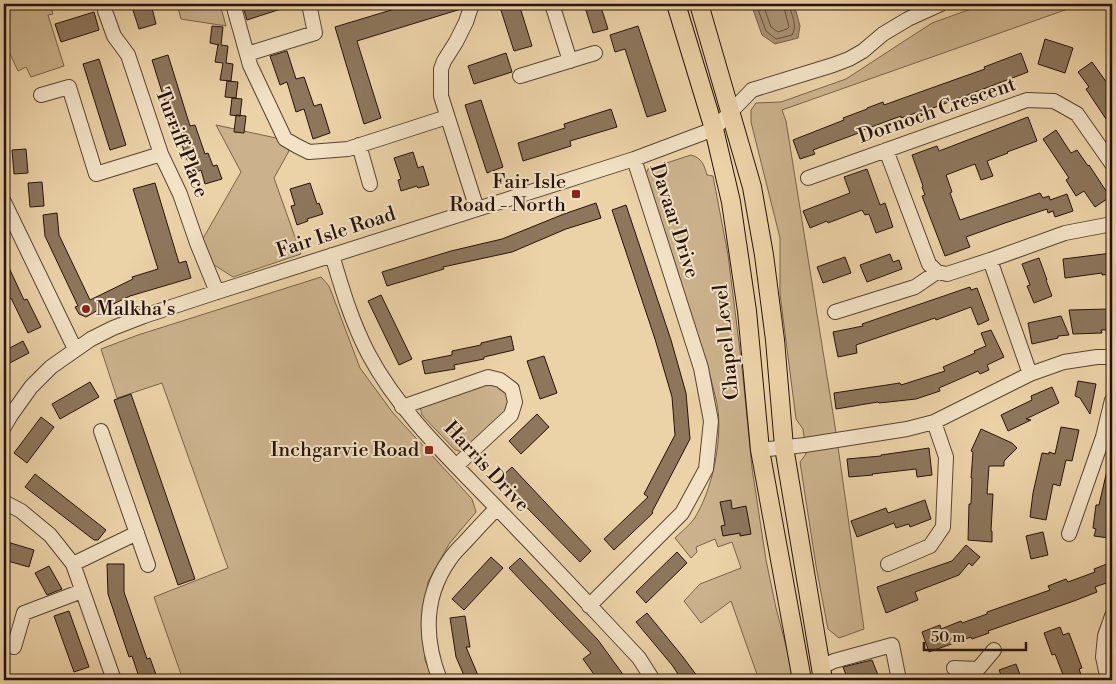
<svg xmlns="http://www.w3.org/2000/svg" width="1116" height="684" viewBox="0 0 1116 684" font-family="'Libre Bodoni',serif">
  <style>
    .green { fill: #cbb28c; stroke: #79624c }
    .water { fill: #a99172; stroke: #755f49 }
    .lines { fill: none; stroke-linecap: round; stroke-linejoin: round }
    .shore { stroke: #68523e; stroke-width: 1 }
    .building { fill: #8d765c; stroke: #27130b }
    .minor-casing { stroke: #584332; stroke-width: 16 }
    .major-casing { stroke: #27130b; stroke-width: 20 }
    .minor { stroke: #f3e2c6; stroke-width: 14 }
    .major { stroke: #ecd2a7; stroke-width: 18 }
    .poi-dot { fill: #8f2418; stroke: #f3e2c6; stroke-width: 2 }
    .labels { text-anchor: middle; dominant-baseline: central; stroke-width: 4; stroke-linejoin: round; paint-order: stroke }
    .street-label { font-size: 20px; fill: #27130b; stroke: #f3e2c6 }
    .poi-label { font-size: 20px; fill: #27130b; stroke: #f3e2c6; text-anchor: end }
  </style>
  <rect width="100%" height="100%" fill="#ecd2a7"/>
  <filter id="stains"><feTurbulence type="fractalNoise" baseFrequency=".004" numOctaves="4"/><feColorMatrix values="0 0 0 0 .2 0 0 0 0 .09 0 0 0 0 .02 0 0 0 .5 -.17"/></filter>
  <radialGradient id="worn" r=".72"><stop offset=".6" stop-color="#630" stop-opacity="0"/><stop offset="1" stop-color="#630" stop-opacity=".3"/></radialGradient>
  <path class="green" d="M4 4H50L53 14 48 15 64 66 31 77 26 67 18 71 4 41Z
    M177 4H220L226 26 181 19Z
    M985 4H1082L782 110 786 121 835 426 864 629 839 638 828 629 816 566 800 462 806 454 803 429 796 419 780 294V238L751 122V110L756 103 781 102 846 79 932 23Z
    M216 125 276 138 289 151 274 178 301 254 233 277 208 261 201 242 241 172Z
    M691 155C702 158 704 165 707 175L713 176 728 255 742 367 752 468 766 560 776 608 795 680H759L731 601 701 623 684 601 700 584 741 568 732 542 718 547 715 539 696 547 697 552 691 558 675 538C681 532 689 526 694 519 712 491 722 443 718 410 717 400 713 389 711 379L646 180V174L648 169Z
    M321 277 329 286 360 368 393 413 472 499 476 512 449 544 428 582 422 619 425 660 433 680H183L154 597 228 568 162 383 117 398 101 349 138 335Z
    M487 385 498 386 503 389 507 394 508 400 505 412 463 452 455 450 422 415 420 407Z"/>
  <path class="water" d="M751 4H794L800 26 798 38 775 44 762 35Z"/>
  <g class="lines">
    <path class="shore" d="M756 4 766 31 776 39 792 35C798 24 791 15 789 4
      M763 4 771 27 778 32 787 29 789 27 783 4"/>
  </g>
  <path class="building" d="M131 4H151L156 24 139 29Z
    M242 4H289L290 6 247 20Z
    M411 4H463L461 9 357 41 381 118 364 124 335 27Z
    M499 4H519L532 46 514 51Z
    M584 4H600L608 29 593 33Z
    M94 12 99 30 61 42 55 24Z
    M212 26 223 27 221 45 228 46 226 63 233 64 231 81 220 80 223 63 215 62 218 45H219L210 43Z
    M638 26 666 111 647 117 625 49 615 52 610 35Z
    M1045 39 1073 48 1065 73 1038 64Z
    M287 51 296 79 304 77 314 106 321 104 330 133 313 139 304 109 296 112 287 82 280 85 270 56Z
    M506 53 512 72 474 84 468 66Z
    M1021 53 1028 72 928 110 927 109 901 118V116L863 130 864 131 813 150 815 154 800 159 793 140 844 120 843 118 867 109V108L883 102 884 105 951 81 985 69 984 67Z
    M168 55 190 126 195 125 205 154 208 153 213 166 217 165 222 179 205 184 201 170 196 172 192 158 187 160 177 130 174 131 152 60Z
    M99 59 126 145 110 150 83 64Z
    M1092 62 1112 90V128L1086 89 1089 87 1078 72Z
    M227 81 238 82 236 98 225 97Z
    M232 98 242 99 240 116 230 115Z
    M481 100 503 167 487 173 465 105Z
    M611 109 617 127 570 141 571 146 523 161 518 143 565 128 564 124Z
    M236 115 246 116 244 133 234 132Z
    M1028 117 1037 141 1007 152 1008 153 987 161 993 176 981 180 975 164 946 175 952 192 950 193 960 220 1040 193 1043 198 1049 196 1050 200 1067 194 1073 211 1055 217 1053 211 1048 213 1047 209 1005 223 966 237 970 247 945 256 922 196 925 195 922 187 923 186 912 155 937 146 939 151Z
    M1056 130 1071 153 1077 150 1088 166 1089 165 1110 197 1095 207 1084 191 1076 196 1066 180 1069 178 1043 139Z
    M26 149 28 173 14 174 12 150Z
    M413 152 418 168 423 166 429 185 418 188 417 186 401 191 398 180 401 179 394 158Z
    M867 169 880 205 885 203 893 227 876 233 869 214 865 215 862 210 828 223 827 221 810 228 803 211 850 193 844 177Z
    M42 182 44 206 30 207 28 183Z
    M155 183 179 263 186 261 191 278 130 296 105 308V306L86 317 79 314 75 307 78 306 45 236 43 215 57 213 59 235 90 300 133 279 132 277 158 269 133 189Z
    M310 183 317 204 319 203 323 214 307 219 308 221 297 225 291 206 295 205 290 189Z
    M596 203 601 218 566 229 512 252 443 267 444 269 387 286 382 272 451 251 502 239 564 214Z
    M626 205 671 340 686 393 690 439 652 512 653 513 614 550 604 539 648 497 644 494 675 435 672 397 655 339 612 210Z
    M1112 253V274L1102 275V273L1065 278 1063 259Z
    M890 254 893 262 899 260 902 269 867 282 860 265Z
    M4 257 24 300 27 299 41 327 28 333 11 298 9 299 4 288Z
    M845 257 851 273 823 283 817 267Z
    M1039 258 1047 280H1046L1052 296 1034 303 1027 286 1030 285 1022 264Z
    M970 287 971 290 977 288 989 320 978 325 971 307 936 320 935 318 856 345 857 353 838 357 833 332 863 326 862 324Z
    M381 295 412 359 399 365 368 301Z
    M1109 309V330H1101L1102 333 1073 334 1069 310Z
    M1061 316 1069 335 1058 336V338L1032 344 1028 323Z
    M991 330 1004 357 987 365 989 370 980 374 978 371 939 388 940 391 916 399 879 403 878 402 836 409 834 393 900 383 901 385 945 371 943 367 975 353 974 351 986 346 981 333Z
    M511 336 514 350 484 357V359L454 365 455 369 425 374 422 361 452 355V351L481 345V343Z
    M23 341 29 353 4 366V351Z
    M544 356 557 393 540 399 527 361Z
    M1078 381 1096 384 1090 414 1080 398 1075 396Z
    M90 382 99 397 60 419 52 404Z
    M1052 387 1059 403 1026 419 1031 420 1008 431 1001 415 1032 400 1031 396Z
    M131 394 195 579 178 585 114 400Z
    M537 414 549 427 521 454 509 441Z
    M41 417 54 427 27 463 14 453Z
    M1061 427 1079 430 1072 461 1066 460 1060 486 1053 484 1046 520 1030 517 1033 493 1042 453 1049 454V452L1055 454Z
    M981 429 1012 443 1017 448 1004 461V466H989L987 494H993L991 531H992V542L968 540 969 504H971L972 478H971L973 452 971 451Z
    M929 448 932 475 917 477 916 469 872 474 873 475 849 477 847 459 881 456V455Z
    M1108 466 1112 467V513L1109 538 1094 536 1096 529 1093 528 1096 505H1099Z
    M512 467 591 551 580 562 499 479Z
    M35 474 106 530 98 540H94L25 487Z
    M731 500 732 509 746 506 751 534 740 536V533L723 536 721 526 725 525 720 502Z
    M925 500 931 519 910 527 909 524 896 528 894 523 857 537 851 521 886 508 888 513Z
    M1043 532 1048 555 1031 559 1026 536Z
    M4 541 34 550 29 567 4 560Z
    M966 545 980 557 972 566 969 563 959 575 915 592 918 600 886 613 877 587 952 561Z
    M677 552 687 563 646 603 636 592Z
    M491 557 503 568 464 610 452 599Z
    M520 558 598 640 627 680H598L583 659 591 653 531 591 509 568Z
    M1112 562V581L1095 587 1097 592 1074 601 988 631 989 633 972 639 971 637 929 652 922 632 940 625 941 629 961 621 962 623 987 614V612L1050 590 1048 586 1066 579 1068 582 1095 572 1094 569Z
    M107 564H124V592L147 659 150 658 158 680H140L132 656 129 657 108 594Z
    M49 566 62 589 47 595 35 573Z
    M69 611 89 667 74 672 54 616Z
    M647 613 683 657 700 680H682L672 665 636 622Z
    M465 616 470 647H466L480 680H466L456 657 450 618Z
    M1060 627 1063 635 1069 633 1082 668 1079 669 1083 680H1065L1055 654 1052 655 1044 633Z
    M872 660 880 680H848L843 667Z
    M1016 664 1022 680H1003L999 670Z"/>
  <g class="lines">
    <defs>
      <path id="minor" d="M233 4 250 65 285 139 297 146 309 152 348 149 447 117
        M472 4 466 22 456 42 444 61 441 69V96L477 209
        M552 4 570 61
        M105 11 114 36 128 55 161 154 180 194 197 243 217 292
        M247 54 315 33 309 4
        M520 76 595 53
        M41 95 69 87 96 174 161 154
        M359 145 370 184
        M886 150 929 264 937 272
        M808 178 1027 100 1054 101 1077 114 1112 164
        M4 202 75 349
        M332 255C342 289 352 323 369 355 400 413 450 459 495 506 544 556 591 607 639 658L653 680
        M990 260 1030 374
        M835 312 915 287 937 272 947 274 990 260 1065 233 1112 224
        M402 407 488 377 500 380 512 389 515 402 511 415 456 466
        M4 427 11 415 31 387 51 367 91 339 113 328 144 316 217 292 634 159 714 129 752 90 833 65 849 59 863 51 883 34 908 19 941 4
        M101 431 148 565
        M760 450 805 445 907 429 934 422 1030 374 1064 362 1097 357H1112
        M4 502 21 511 50 535 73 564 114 680
        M1069 534 1103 437 1112 400
        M73 564 137 533
        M888 564 930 546 943 527 946 457 934 422
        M589 606 682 513 706 469 711 421 701 368 634 159
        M14 647 24 613 82 591
        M821 667 834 661 892 645 899 680
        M954 668 978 669 994 650
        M440 680C424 639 423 597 450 559 454 553 460 547 465 542 476 530 486 519 497 508
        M1108 680 1103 657 1105 636 1112 616"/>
      <path id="major" d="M676 4 714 129 731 202 747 311 760 450 802 680
        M699 4 752 187 764 255 775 340 784 447 823 680"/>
    </defs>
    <use href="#minor" class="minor-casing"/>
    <use href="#major" class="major-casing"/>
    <use href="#minor" class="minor"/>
    <use href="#major" class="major"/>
  </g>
  <g class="poi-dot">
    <rect x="571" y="189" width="10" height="10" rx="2.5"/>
    <circle cx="86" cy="309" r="5"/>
    <rect x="424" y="445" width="10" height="10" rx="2.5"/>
  </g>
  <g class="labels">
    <g class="street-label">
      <text transform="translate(937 111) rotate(-19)">Dornoch Crescent</text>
      <text transform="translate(181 143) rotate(69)">Turriff Place</text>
      <text transform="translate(674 221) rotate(72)">Davaar Drive</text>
      <text transform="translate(336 233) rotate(-18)">Fair Isle Road</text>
      <text transform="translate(727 342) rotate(-96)">Chapel Level</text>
      <text transform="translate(486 467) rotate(47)">Harris Drive</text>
    </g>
    <g class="poi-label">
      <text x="566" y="182">Fair Isle<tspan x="566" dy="23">Road - North</tspan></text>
      <text x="96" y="309" text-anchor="start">Malkha's</text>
      <text x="419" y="450">Inchgarvie Road</text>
    </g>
  </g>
  <rect width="1116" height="684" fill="none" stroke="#ecd2a7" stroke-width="20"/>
  <rect x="5" y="5" width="1106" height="674" fill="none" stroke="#27130b" stroke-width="2.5"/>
  <rect x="10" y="10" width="1096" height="664" fill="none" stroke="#27130b"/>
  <path d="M924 642v8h102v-8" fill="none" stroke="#27130b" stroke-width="2.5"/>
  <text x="931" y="642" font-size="15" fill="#27130b" stroke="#f3e2c6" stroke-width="4" paint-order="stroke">50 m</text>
  <rect width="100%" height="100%" filter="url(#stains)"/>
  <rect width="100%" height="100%" fill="url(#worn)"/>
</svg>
